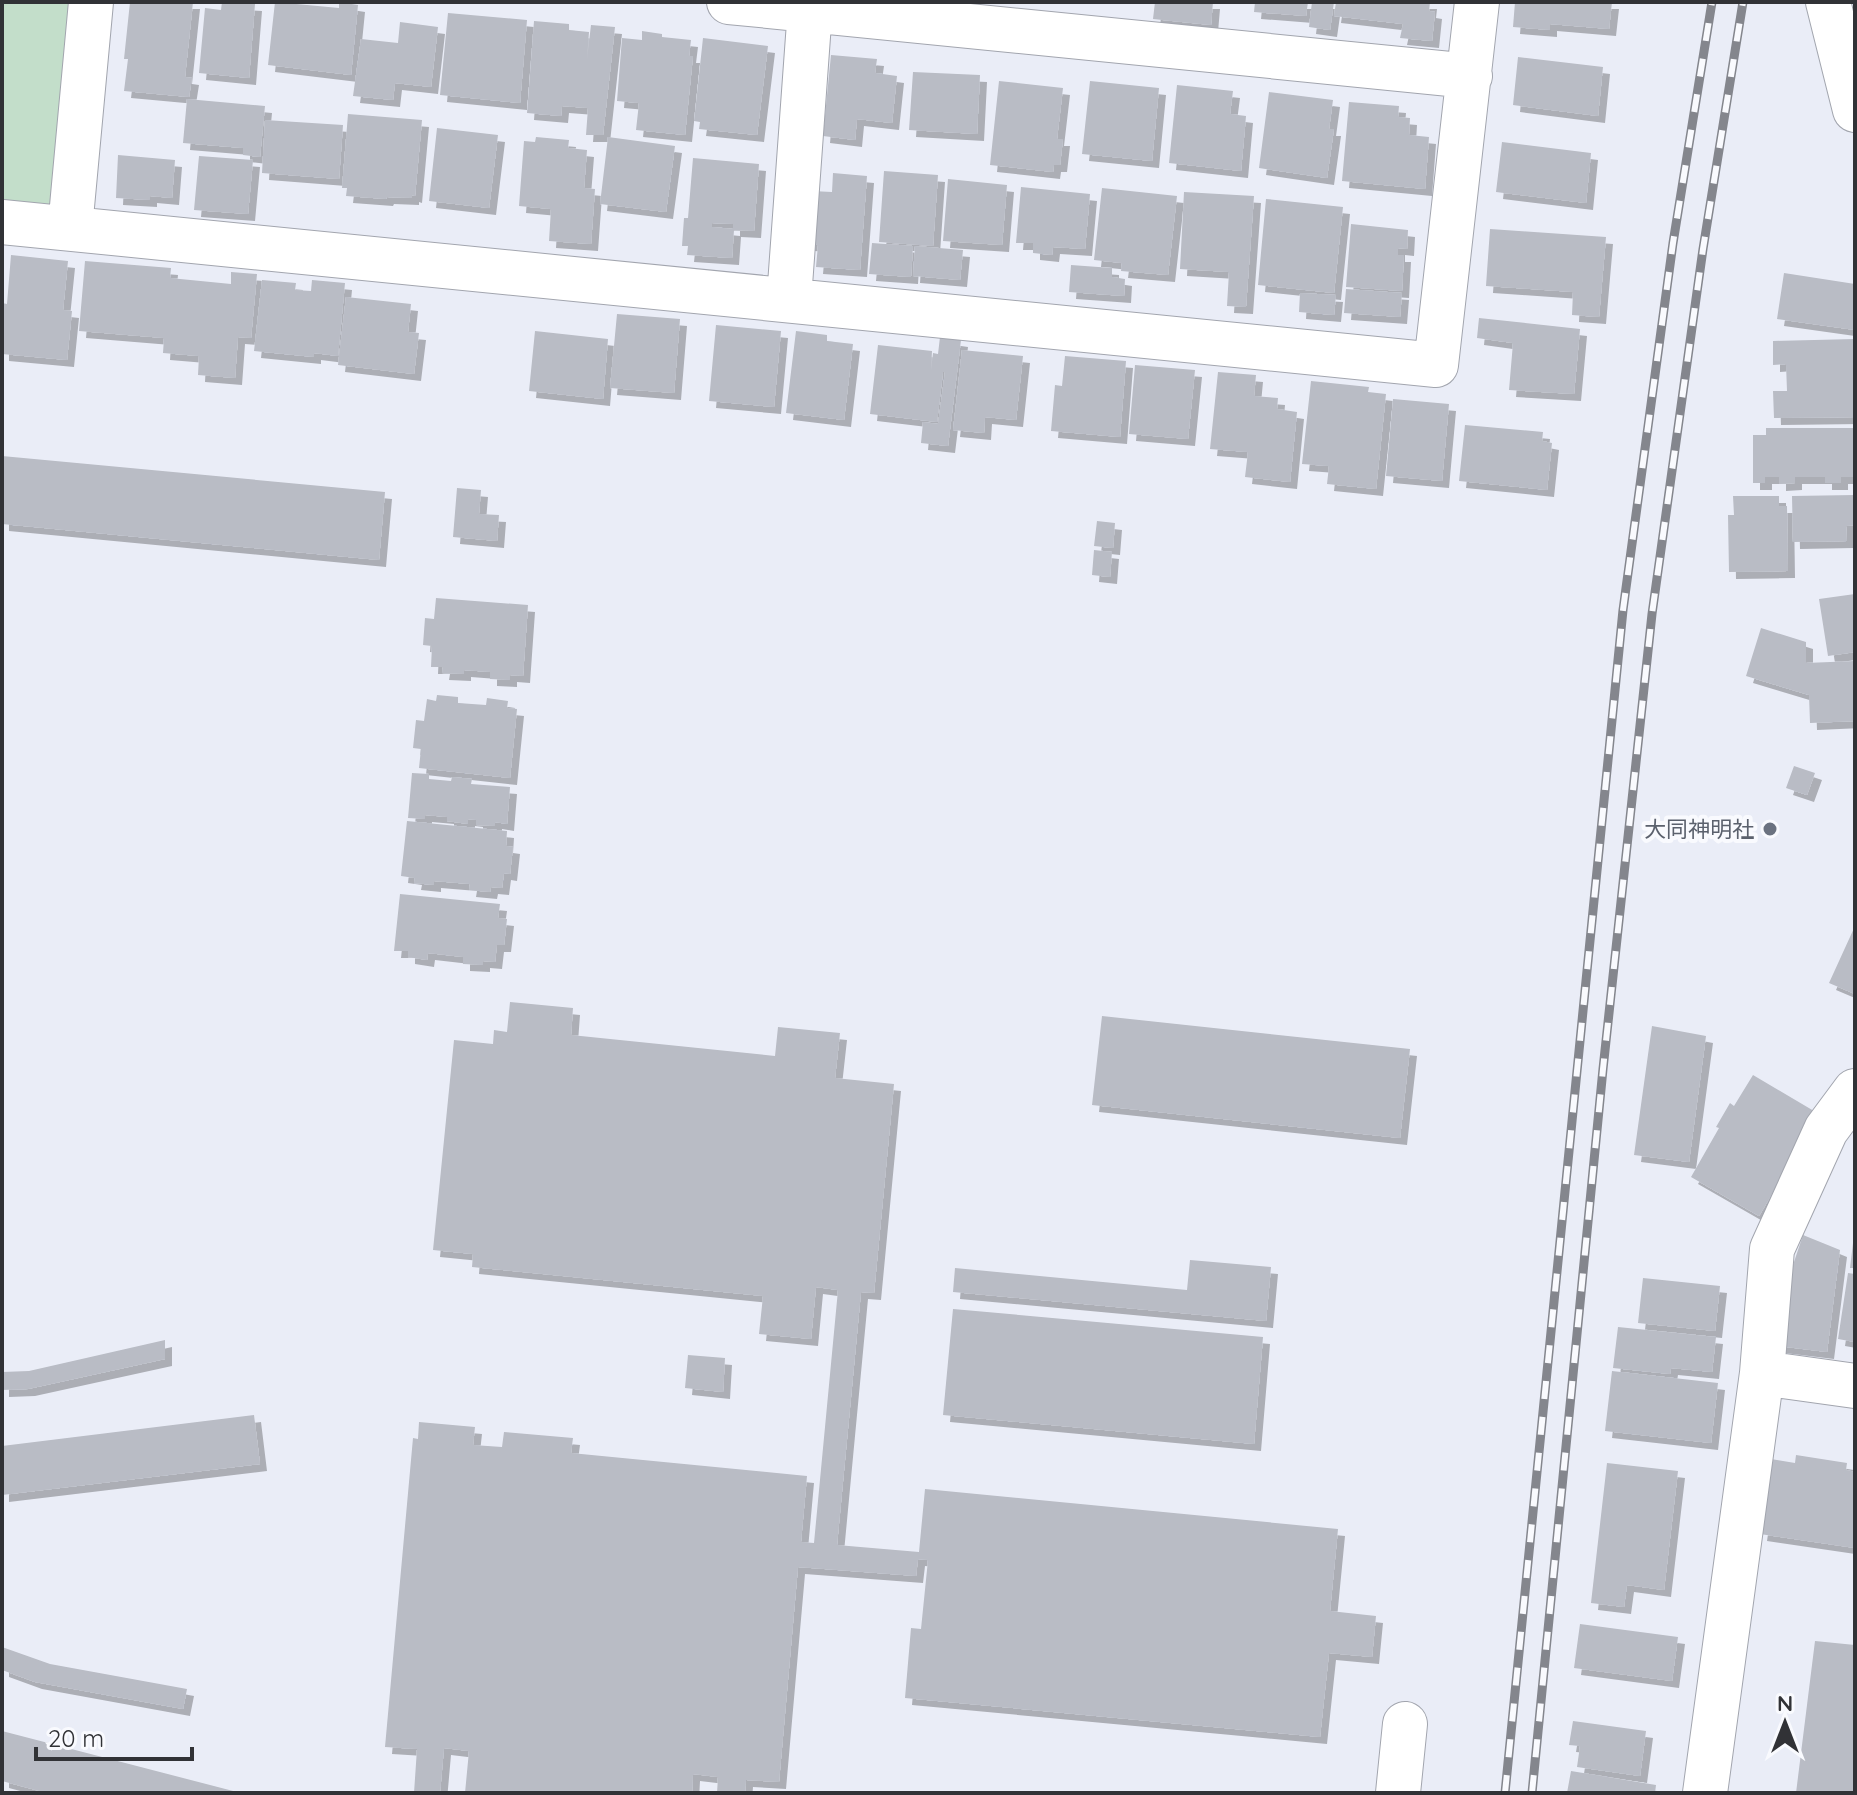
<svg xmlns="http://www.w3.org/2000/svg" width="1857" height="1795" viewBox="0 0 1857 1795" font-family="Quicksand,'Noto Sans JP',sans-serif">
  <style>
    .green { fill: #c3deca }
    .building { fill: #b9bcc5; fill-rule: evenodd; filter: url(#shadow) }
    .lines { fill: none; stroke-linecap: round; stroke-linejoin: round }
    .minor-casing { stroke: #a2a5ae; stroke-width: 46 }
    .minor { stroke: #fff; stroke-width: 44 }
    .rail-casing { stroke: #84868d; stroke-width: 9 }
    .rail { stroke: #f9fafe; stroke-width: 6; stroke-dasharray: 18; stroke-linecap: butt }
    .worship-dot { fill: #6b7280; stroke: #f9fafe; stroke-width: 3 }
    .labels { text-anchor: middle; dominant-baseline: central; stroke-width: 8; stroke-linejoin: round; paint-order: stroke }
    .worship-label { font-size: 22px; fill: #5b616d; stroke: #f9fafe; text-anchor: end }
  </style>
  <defs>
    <filter id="shadow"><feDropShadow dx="7" dy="7" stdDeviation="0" flood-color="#0004"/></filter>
  </defs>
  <rect width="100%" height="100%" fill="#eaedf7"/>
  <path class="green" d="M2 2H75L56 210 2 205Z"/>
  <path class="building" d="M130 2H193L185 77 192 78 189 97 124 91 128 59H124Z
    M222 2 255 4 249 78 199 73 205 8 221 10Z
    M275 2 339 8V2L358 5 351 75 268 65Z
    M1155 2H1213L1211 25 1153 19Z
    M1255 2H1308L1306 16 1254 12Z
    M1312 2H1334L1330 30 1309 27Z
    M1336 2H1430L1429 11 1435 12 1432 41 1400 38 1403 24 1334 16Z
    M1515 2H1612L1609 29 1550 24V30L1513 27Z
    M448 13 527 20 520 103 440 95Z
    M534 21 569 24V30L589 32 587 59 591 25 615 27 603 135H586L588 108 562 106 561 116 527 113Z
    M400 22 438 27 431 87 395 83 393 100 353 96 361 39 398 43Z
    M642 31 662 34V37L691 40 689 56H693L685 135 636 130 639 103 617 101 622 38 642 40Z
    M703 38 768 46 757 135 699 129 700 122 694 121Z
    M831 55 877 59 875 73 897 76 892 123 857 119 855 140 823 136Z
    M1518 57 1603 67 1598 116 1513 105Z
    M913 72 980 75 977 134 909 130Z
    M999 81 1063 88 1057 139H1063L1060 165H1054L1053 172 990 165Z
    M1090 81 1159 88 1152 161 1082 154Z
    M1177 85 1233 91 1230 114 1246 116 1241 171 1169 163Z
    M1269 92 1333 100 1329 129H1334L1327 178 1259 168Z
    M187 99 265 106 260 157 243 155V148L183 143Z
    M1349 102 1399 106 1398 117 1410 118 1409 135 1429 137 1425 189 1342 181Z
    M348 114 422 120 415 196 412 195V198L387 197 386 199 346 196 347 188H342Z
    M265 120 343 125 339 179 262 173Z
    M437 128 498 135 489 208 429 201Z
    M536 137 569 140 568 148 587 150 584 188 595 189 591 244 549 241 551 209 519 206 524 141 535 142Z
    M608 137 675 146 666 212 600 204Z
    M1502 142 1591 153 1586 203 1496 192Z
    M118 155 175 160 172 198 150 196V200L116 198Z
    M199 156 253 160 248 214 194 210Z
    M693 158 759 164 754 231 734 230 732 258 687 255 688 246H682L684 218H688ZM712 223 733 224V229L712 227Z
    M884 171 938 175 933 246 879 242Z
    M833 173 867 176 860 270 816 267 818 245 808 244 812 191 832 192Z
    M948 179 1007 185 1002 245 943 241Z
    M1021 187 1090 194 1085 249 1053 247 1052 255 1033 253V243H1016Z
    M1102 188 1177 196 1168 275 1121 271 1122 263 1094 260Z
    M1184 192 1254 196 1246 307 1227 306 1229 272 1180 269Z
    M1266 199 1343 207 1334 293 1258 285Z
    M1351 224 1408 230 1407 249 1398 248V255H1404L1402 291 1346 287Z
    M1490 229 1606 237 1599 317 1572 315 1573 292 1486 286Z
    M872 243 913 246 911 277 869 274Z
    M915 246 963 250 960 280 913 276Z
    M11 255 68 261 63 310 72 311 67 360 2 354V303L7 304Z
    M85 261 171 268 170 278 231 284V272L257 274 251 338 238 337 235 378 198 375 199 356 163 353 164 338 79 331Z
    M1071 265 1112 268V277L1125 279 1124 296 1069 292Z
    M1784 273 1855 284V330L1777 319Z
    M262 280 296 283 295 290 311 291 312 280 345 283 338 356 314 353V357L254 351Z
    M1346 289 1402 293 1400 317 1344 313Z
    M1300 293 1336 295 1334 315 1299 312Z
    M346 297 411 304 408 332 419 333 414 374 338 365Z
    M617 314 680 319 674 393 610 388Z
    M1479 318 1580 329 1574 394 1509 390 1513 343 1477 338Z
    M716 325 781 331 774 407 709 401Z
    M535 331 608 339 603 399 529 391Z
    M796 331 827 335V341L853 344 844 420 786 413Z
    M940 337 961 340 948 446 921 443 923 422 938 424 945 372H943L937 422 870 414 878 345 932 351 931 371 933 353 938 354Z
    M1855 339V417L1774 418 1773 391H1787L1786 364 1773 365V341Z
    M962 350 1023 356 1016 420 985 417 984 433 953 430Z
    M1065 356 1126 361 1120 437 1051 431 1055 385 1062 386Z
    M1135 365 1195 370 1188 439 1129 434Z
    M1218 372 1256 375 1254 396 1278 398 1277 409 1297 412 1290 482 1245 477 1248 452 1210 449Z
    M1311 381 1369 387 1368 392 1386 394 1376 489 1327 484 1329 466 1302 464Z
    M1393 399 1449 404 1442 481 1386 476Z
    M1465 425 1543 432 1542 441 1552 443 1547 490 1459 481Z
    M1766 428H1855V477H1841V483H1825V477H1795V483L1779 484V477H1765V483H1753V435H1766Z
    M2 456 385 492 379 560 2 524Z
    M457 488 481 490 479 514 499 515 497 541 453 537Z
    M1855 495V525L1846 526 1847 541 1793 542 1792 496Z
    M1733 496H1779V506H1787L1788 571 1729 572 1728 515H1734Z
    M1097 521 1115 523 1113 548 1094 546Z
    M1094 550 1112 552 1110 577 1092 575Z
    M1855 594V652L1828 656 1819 599Z
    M436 598 528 605 523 676 510 675V680L490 679V672L464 670V674L442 673 443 667H431L432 646 423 645 425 618 434 619Z
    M1761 628 1806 642V663L1855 661V721L1810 723 1809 695 1746 676Z
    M437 695 458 697V703L486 705 487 698 508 701 507 708 517 709 510 778 419 768 421 749 413 748 416 720 424 721 427 699 436 701Z
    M1794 766 1815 773 1807 795 1786 788Z
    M412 773 429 774V779L451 781 452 777 472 779 471 784 510 787 507 824 495 822V826L476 825V820L468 819V824L447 821V817L425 815V819L408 818Z
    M407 821 507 831 506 846 513 847 510 874 504 873 502 888 491 887 490 892 469 890 470 884 434 881V885L414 883 415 878 401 876Z
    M400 894 500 904 498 918 507 919 504 945H497L495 962 483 961V965L463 964V957L428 953 427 960 408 957V951H394Z
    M1855 926V994L1829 983Z
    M510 1002 573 1008 571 1035 775 1056 778 1027 840 1033 835 1078 894 1084 874 1293 861 1292 837 1545 919 1552 925 1489 1338 1529 1330 1611 1376 1616 1372 1657 1329 1653 1320 1737 905 1698 911 1628 921 1629 928 1560 918 1559 916 1576 798 1567 779 1782 746 1780 745 1793H717L718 1777 693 1774 692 1793H465L469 1751 444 1748 440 1793H414L417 1749 385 1747 413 1438 418 1439 419 1422 475 1427 473 1445 502 1447 504 1432 573 1438 571 1453 807 1476 801 1542 814 1543 838 1290 816 1287 811 1339 759 1334 763 1296 472 1267 473 1254 433 1250 454 1040 493 1044 494 1030 507 1032Z
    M1102 1016 1410 1049 1400 1138 1092 1105Z
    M1652 1026 1706 1036 1689 1162 1634 1155Z
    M1753 1075 1819 1114 1759 1216 1691 1177 1719 1128 1716 1127 1730 1103 1734 1106Z
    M1803 1235 1840 1250 1827 1352 1778 1346 1792 1268Z
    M1853 1243H1855V1268H1850Z
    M1190 1260 1271 1267 1266 1321 953 1292 955 1268 1187 1290Z
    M1848 1273 1855 1274V1342L1838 1339Z
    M1643 1278 1720 1286 1715 1331 1638 1323Z
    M953 1309 1263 1337 1254 1444 943 1415Z
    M1618 1327 1716 1337 1712 1372 1671 1368 1670 1374 1613 1368Z
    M165 1340V1359L28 1389 2 1390V1372L29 1371Z
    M688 1355 725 1358 723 1392 685 1388Z
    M1612 1371 1718 1383 1711 1443 1605 1431Z
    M254 1415 260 1464 2 1495V1446Z
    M1796 1455 1847 1463 1846 1470 1855 1472V1548L1760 1534 1771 1459 1795 1463Z
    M1607 1463 1678 1471 1664 1590 1627 1585 1624 1607 1591 1603Z
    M1580 1624 1678 1637 1672 1681 1574 1668Z
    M1815 1641 1855 1645V1793H1796Z
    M2 1647 50 1664 187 1689 183 1709 35 1682 2 1670Z
    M1573 1721 1646 1731 1640 1776 1577 1767 1580 1746 1569 1745Z
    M2 1731 237 1792V1793H47L2 1781Z
    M1571 1771 1656 1785 1655 1793H1567Z"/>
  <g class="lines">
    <defs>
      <path id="minor" d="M729 2 1470 76
        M1828 2 1855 110
        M2 222 1436 365 1477 2
        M70 228 91 2
        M789 299 810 9
        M1762 1373 1855 1386
        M1398 1793 1405 1724
        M1705 1793 1762 1373 1772 1249 1826 1130 1855 1091"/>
    </defs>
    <use href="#minor" class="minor-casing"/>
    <use href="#minor" class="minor"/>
    <defs>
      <path id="rail" d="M1505 1793 1623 610 1673 243 1712 2
        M1532 1793 1603 1069 1652 614 1703 249 1743 2"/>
    </defs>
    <use href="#rail" class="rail-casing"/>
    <use href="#rail" class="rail"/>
  </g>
  <circle class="worship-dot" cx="1770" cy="829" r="8"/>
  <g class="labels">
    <g class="worship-label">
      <text x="1754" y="829">大同神明社</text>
    </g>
  </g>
  <rect width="1857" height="1795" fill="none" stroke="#313236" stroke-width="8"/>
  <g transform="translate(1785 1723)" stroke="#f9fafe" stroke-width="6" paint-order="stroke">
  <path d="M0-6L14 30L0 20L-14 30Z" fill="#313236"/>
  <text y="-12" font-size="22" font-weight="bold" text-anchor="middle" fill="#313236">N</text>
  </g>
  <path d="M36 1747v12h156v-12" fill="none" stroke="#313236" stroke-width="4"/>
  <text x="48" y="1747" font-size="24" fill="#313236" stroke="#f9fafe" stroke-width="6" paint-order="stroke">20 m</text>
</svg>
